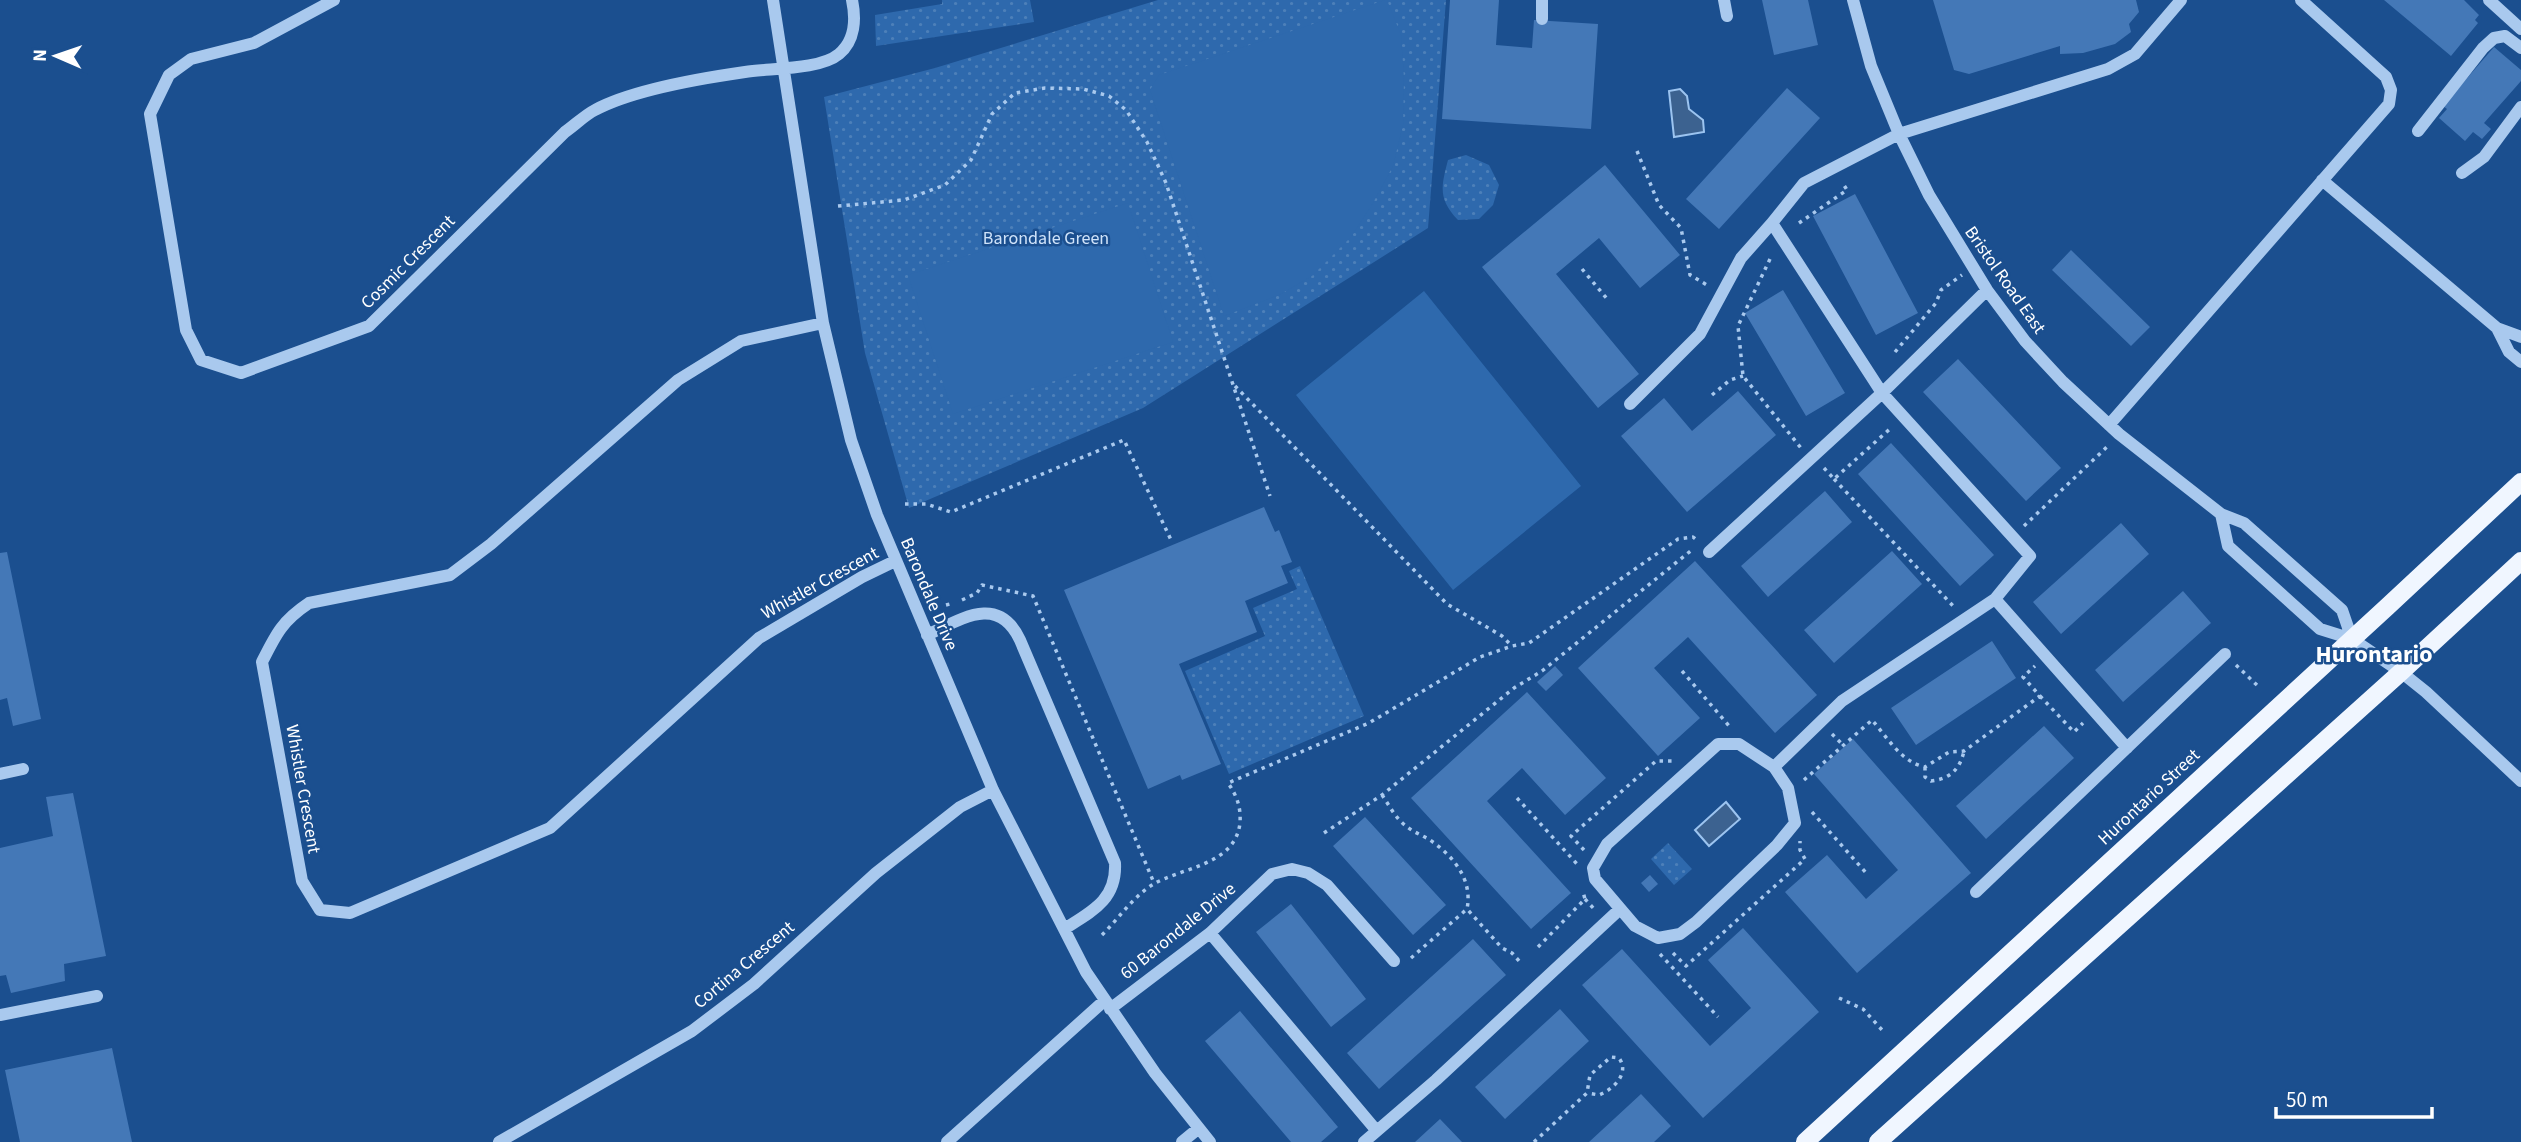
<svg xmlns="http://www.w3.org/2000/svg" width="2521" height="1142" viewBox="0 0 2521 1142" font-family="'Source Sans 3',sans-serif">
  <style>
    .park { fill: url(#park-dots) }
    .pitch { fill: #2e69ad }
    .water { fill: #3c6290; stroke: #9cc4f0; stroke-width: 2 }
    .building { fill: #4478b7 }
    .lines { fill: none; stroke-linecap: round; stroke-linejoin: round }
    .path { stroke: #a9c9ee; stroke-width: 3.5; stroke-dasharray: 3.5 5; stroke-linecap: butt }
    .minor { stroke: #a9c9ee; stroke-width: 12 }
    .major { stroke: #f0f6ff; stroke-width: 18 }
    .labels { text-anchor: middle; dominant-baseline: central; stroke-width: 5; stroke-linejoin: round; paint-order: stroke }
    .park-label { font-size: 18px; fill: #cfe3fa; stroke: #1b4f8f }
    .street-label { font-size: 18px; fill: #fff; stroke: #1b4f8f }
    .district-label { font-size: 24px; font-weight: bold; fill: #fff; stroke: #1b4f8f }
  </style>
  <defs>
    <pattern id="park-dots" width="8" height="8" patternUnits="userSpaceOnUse" patternTransform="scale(1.75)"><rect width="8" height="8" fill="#2e69ad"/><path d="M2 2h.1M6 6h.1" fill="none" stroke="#4d80b9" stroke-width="1.8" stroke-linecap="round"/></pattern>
  </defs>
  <rect width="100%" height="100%" fill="#1b4f8f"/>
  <path class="park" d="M942 0H1030L1034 22 876 46 875 15 942 4Z
    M1158 0H1446L1428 228 1143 408 909 508 865 353 824 97 935 68Z
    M1466 155 1489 165 1499 185 1493 205 1479 219 1458 220C1438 199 1441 187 1448 160Z
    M1300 566 1364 716 1229 774 1185 671 1265 636 1253 608 1297 589 1289 571Z
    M1668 843 1692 869 1674 885 1651 859Z"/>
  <path class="pitch" d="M1385 0H1387L1401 35 1404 79 1403 125 1393 166 1373 203 1351 237 1312 276 1279 295 1224 316 1150 90 1159 75Z
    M1128 203 1173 342 953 414 908 275Z
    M1424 291 1581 486 1453 590 1296 395Z"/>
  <path class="water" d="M1680 89 1687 96 1689 109 1703 120 1704 132 1674 137 1669 91Z
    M1726 802 1740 819 1709 846 1695 830Z"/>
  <path class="building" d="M1450 0H1499L1496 45 1532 48 1534 20 1598 24 1591 129 1442 119Z
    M1762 0H1808L1818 45 1774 55Z
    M1933 0H2136L2139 12 2129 24 2131 32 2115 44 2083 53 2060 54V46L1969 74 1954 70Z
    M2384 0H2464L2479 15 2475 20 2478 23 2451 56Z
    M2494 47 2521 70V81L2484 123 2491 129 2482 139 2473 132 2465 141 2439 118 2447 109 2443 106Z
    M1787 88 1820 118 1719 229 1686 199Z
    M1605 165 1680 255 1640 288 1599 238 1556 274 1639 374 1598 408 1482 267Z
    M1855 194 1918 313 1876 335 1813 216Z
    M2071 250 2150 327 2131 346 2052 270Z
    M1783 290 1845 393 1806 416 1745 313Z
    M1958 359 2061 468 2026 501 1923 392Z
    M1738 391 1776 435 1687 512 1621 436 1664 398 1692 431Z
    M1891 443 1994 555 1960 586 1858 474Z
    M1825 491 1852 522 1768 597 1741 566Z
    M1264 507 1275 532 1279 530 1292 562 1281 566 1288 583 1245 601 1257 632 1179 664 1221 764 1182 780 1180 775 1148 789 1064 590Z
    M2121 523 2149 554 2061 634 2033 602Z
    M1892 551 1922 584 1834 663 1804 630Z
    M7 552 41 719 13 726 7 698 0 700V553Z
    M1695 561 1817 695 1775 733 1688 637 1654 668 1700 718 1658 756 1578 668Z
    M2183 591 2211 623 2123 702 2095 670Z
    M1992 641 2016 678 1916 745 1891 708Z
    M1555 666 1563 675 1546 691 1537 682Z
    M1527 692 1606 778 1565 815 1522 768 1487 801 1571 893 1531 929 1411 798Z
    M2044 726 2074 758 1986 839 1956 806Z
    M1853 739 1971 873 1857 973 1785 892 1827 855 1866 899 1898 870 1814 774Z
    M73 793 106 956 64 964 65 981 11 993 6 975 0 976V848L53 836 46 797Z
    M1365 817 1446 905 1413 935 1333 846Z
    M1650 875 1658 884 1649 892 1641 883Z
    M1291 904 1366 999 1331 1027 1256 932Z
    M1743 928 1819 1012 1703 1118 1582 985 1622 949 1710 1046 1751 1008 1708 960Z
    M1473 939 1506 975 1379 1089 1347 1053Z
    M1560 1009 1589 1041 1505 1119 1475 1087Z
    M1240 1011 1338 1127 1321 1142H1291L1205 1041Z
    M112 1048 132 1142H20L5 1070Z
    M1641 1094 1671 1126 1654 1142H1589Z
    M1440 1119 1462 1142H1415Z"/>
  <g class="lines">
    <path class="path" d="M1637 151 1659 205 1681 228 1690 275 1707 285
      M838 206 904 200 945 185 971 160 992 114 1015 93 1045 88 1083 89 1109 96 1126 110 1147 142 1166 183 1270 496
      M1799 223 1847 190 1842 182
      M1770 259 1738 326 1743 376 1801 448
      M1582 269 1608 300
      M1895 352 1936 303 1941 290 1962 275
      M1235 386 1447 604 1502 636 1511 645
      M1712 395 1730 380 1743 376
      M1824 468 1834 479 1892 427
      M1834 479 1955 608
      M905 504H926L951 512 1124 440 1171 540
      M2024 526 2110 444
      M962 600 977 593 982 585 1033 596 1154 883
      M946 605 954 603
      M2236 665 2260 688
      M1682 671 1730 727
      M2040 696 2074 732 2083 723
      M1832 734 1843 745
      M1925 767V777L1931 781C1950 779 1960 769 1964 751
      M1804 780 1872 720C1887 737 1901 762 1925 767L1949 752 1964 751 2040 696 2023 677 2035 666
      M1382 795C1389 805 1396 819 1406 826 1413 832 1422 835 1430 840 1453 856 1473 879 1467 909L1502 948 1512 953 1520 962
      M1517 798 1577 864
      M1812 812 1868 875
      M1324 833 1382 795 1514 688 1542 671 1693 549
      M1584 850 1571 836 1656 761H1673
      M1585 899 1595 910
      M1102 935C1119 918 1132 898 1152 885 1181 867 1235 866 1240 823 1241 807 1237 796 1228 783L1369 723 1480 657 1512 646 1529 643 1678 539 1693 537 1698 541
      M1538 947 1585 899 1583 892
      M1673 953 1686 966 1805 859 1800 850V841
      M1660 954 1718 1017
      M1411 958 1467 909
      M1839 998 1863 1009 1883 1031
      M1534 1142 1587 1093 1590 1075 1611 1057 1619 1058C1630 1073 1614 1089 1599 1095L1587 1093"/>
    <path class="minor" d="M334 0 254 43 191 59 169 75 150 114 186 330 201 360 241 373 369 326 565 132C575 125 585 115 595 110 632 90 703 78 745 72 770 68 820 70 839 54 855 41 856 19 852 0
      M773 0 823 323 851 440 877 515 993 790 1086 972 1155 1073 1210 1142
      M1724 0 1727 16
      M1853 0 1871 66 1899 134 1929 195 1987 290 2025 341 2063 382 2119 434 2221 514 2244 523 2342 610 2352 639
      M2489 0 2521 29
      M1542 19V0
      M2418 131 2483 48 2494 38 2505 36 2521 48
      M2462 173 2484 157 2521 107
      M2322 180 2497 328 2521 337
      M823 323 741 341 678 380 491 544 450 575 309 603C282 621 276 634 262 662L302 881 320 910 350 913 550 828 759 638 862 577 895 561
      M2497 328 2509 352 2521 362
      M1630 404 1700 334 1741 258 1772 223
      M2109 425 2389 104 2391 90 2386 77 2301 0
      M2221 514 2228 546 2320 629 2352 639 2401 672 2426 692 2521 781
      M1709 552 1882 393 1987 290
      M1995 599 2127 748
      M927 635C960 620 998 593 1020 640L1115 863C1117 900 1091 912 1064 929
      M1718 744H1739L1774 767 1788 788 1795 823 1777 845 1696 922 1680 934 1658 938 1635 926 1595 879 1593 868 1607 844Z
      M1774 767 1842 701 1995 599 2030 556 1882 393 1772 223 1804 183 1899 134 2108 69 2135 54 2181 0
      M0 774 23 769
      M1976 892 2225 654
      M1210 933 1376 1130
      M1110 1009 1210 933 1272 874 1292 869 1308 873 1327 885 1394 961
      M0 1015 97 996
      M499 1142 692 1031 754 984 876 873 960 807 993 790
      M947 1142 1104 1001
      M1182 1142 1199 1128
      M1364 1142 1436 1080 1620 909"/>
    <path class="major" d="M1805 1142 2387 607 2521 482
      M1878 1142 2401 672 2521 561"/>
  </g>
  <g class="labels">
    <g class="park-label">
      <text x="1046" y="238">Barondale Green</text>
    </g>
    <g class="street-label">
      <text transform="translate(408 262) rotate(-45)">Cosmic Crescent</text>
      <text transform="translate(2005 280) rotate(55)">Bristol Road East</text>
      <text transform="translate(820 583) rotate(-29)">Whistler Crescent</text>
      <text transform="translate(929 594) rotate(67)">Barondale Drive</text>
      <text transform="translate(303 789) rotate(80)">Whistler Crescent</text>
      <text transform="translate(2149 797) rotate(-43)">Hurontario Street</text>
      <text transform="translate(1178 931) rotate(-39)">60 Barondale Drive</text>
      <text transform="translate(744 965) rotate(-40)">Cortina Crescent</text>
    </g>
    <g class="district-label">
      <text x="2374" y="654">Hurontario</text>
    </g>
  </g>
  <g transform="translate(56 56) rotate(272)" stroke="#1b4f8f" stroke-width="5" paint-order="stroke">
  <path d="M0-5L12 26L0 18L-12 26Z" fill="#ffffff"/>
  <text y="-10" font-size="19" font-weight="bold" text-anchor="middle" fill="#ffffff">N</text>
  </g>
  <path d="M2276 1107v10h156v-10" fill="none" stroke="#ffffff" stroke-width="3.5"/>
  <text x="2286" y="1107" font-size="21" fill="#ffffff" stroke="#1b4f8f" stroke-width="5" paint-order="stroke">50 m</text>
</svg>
